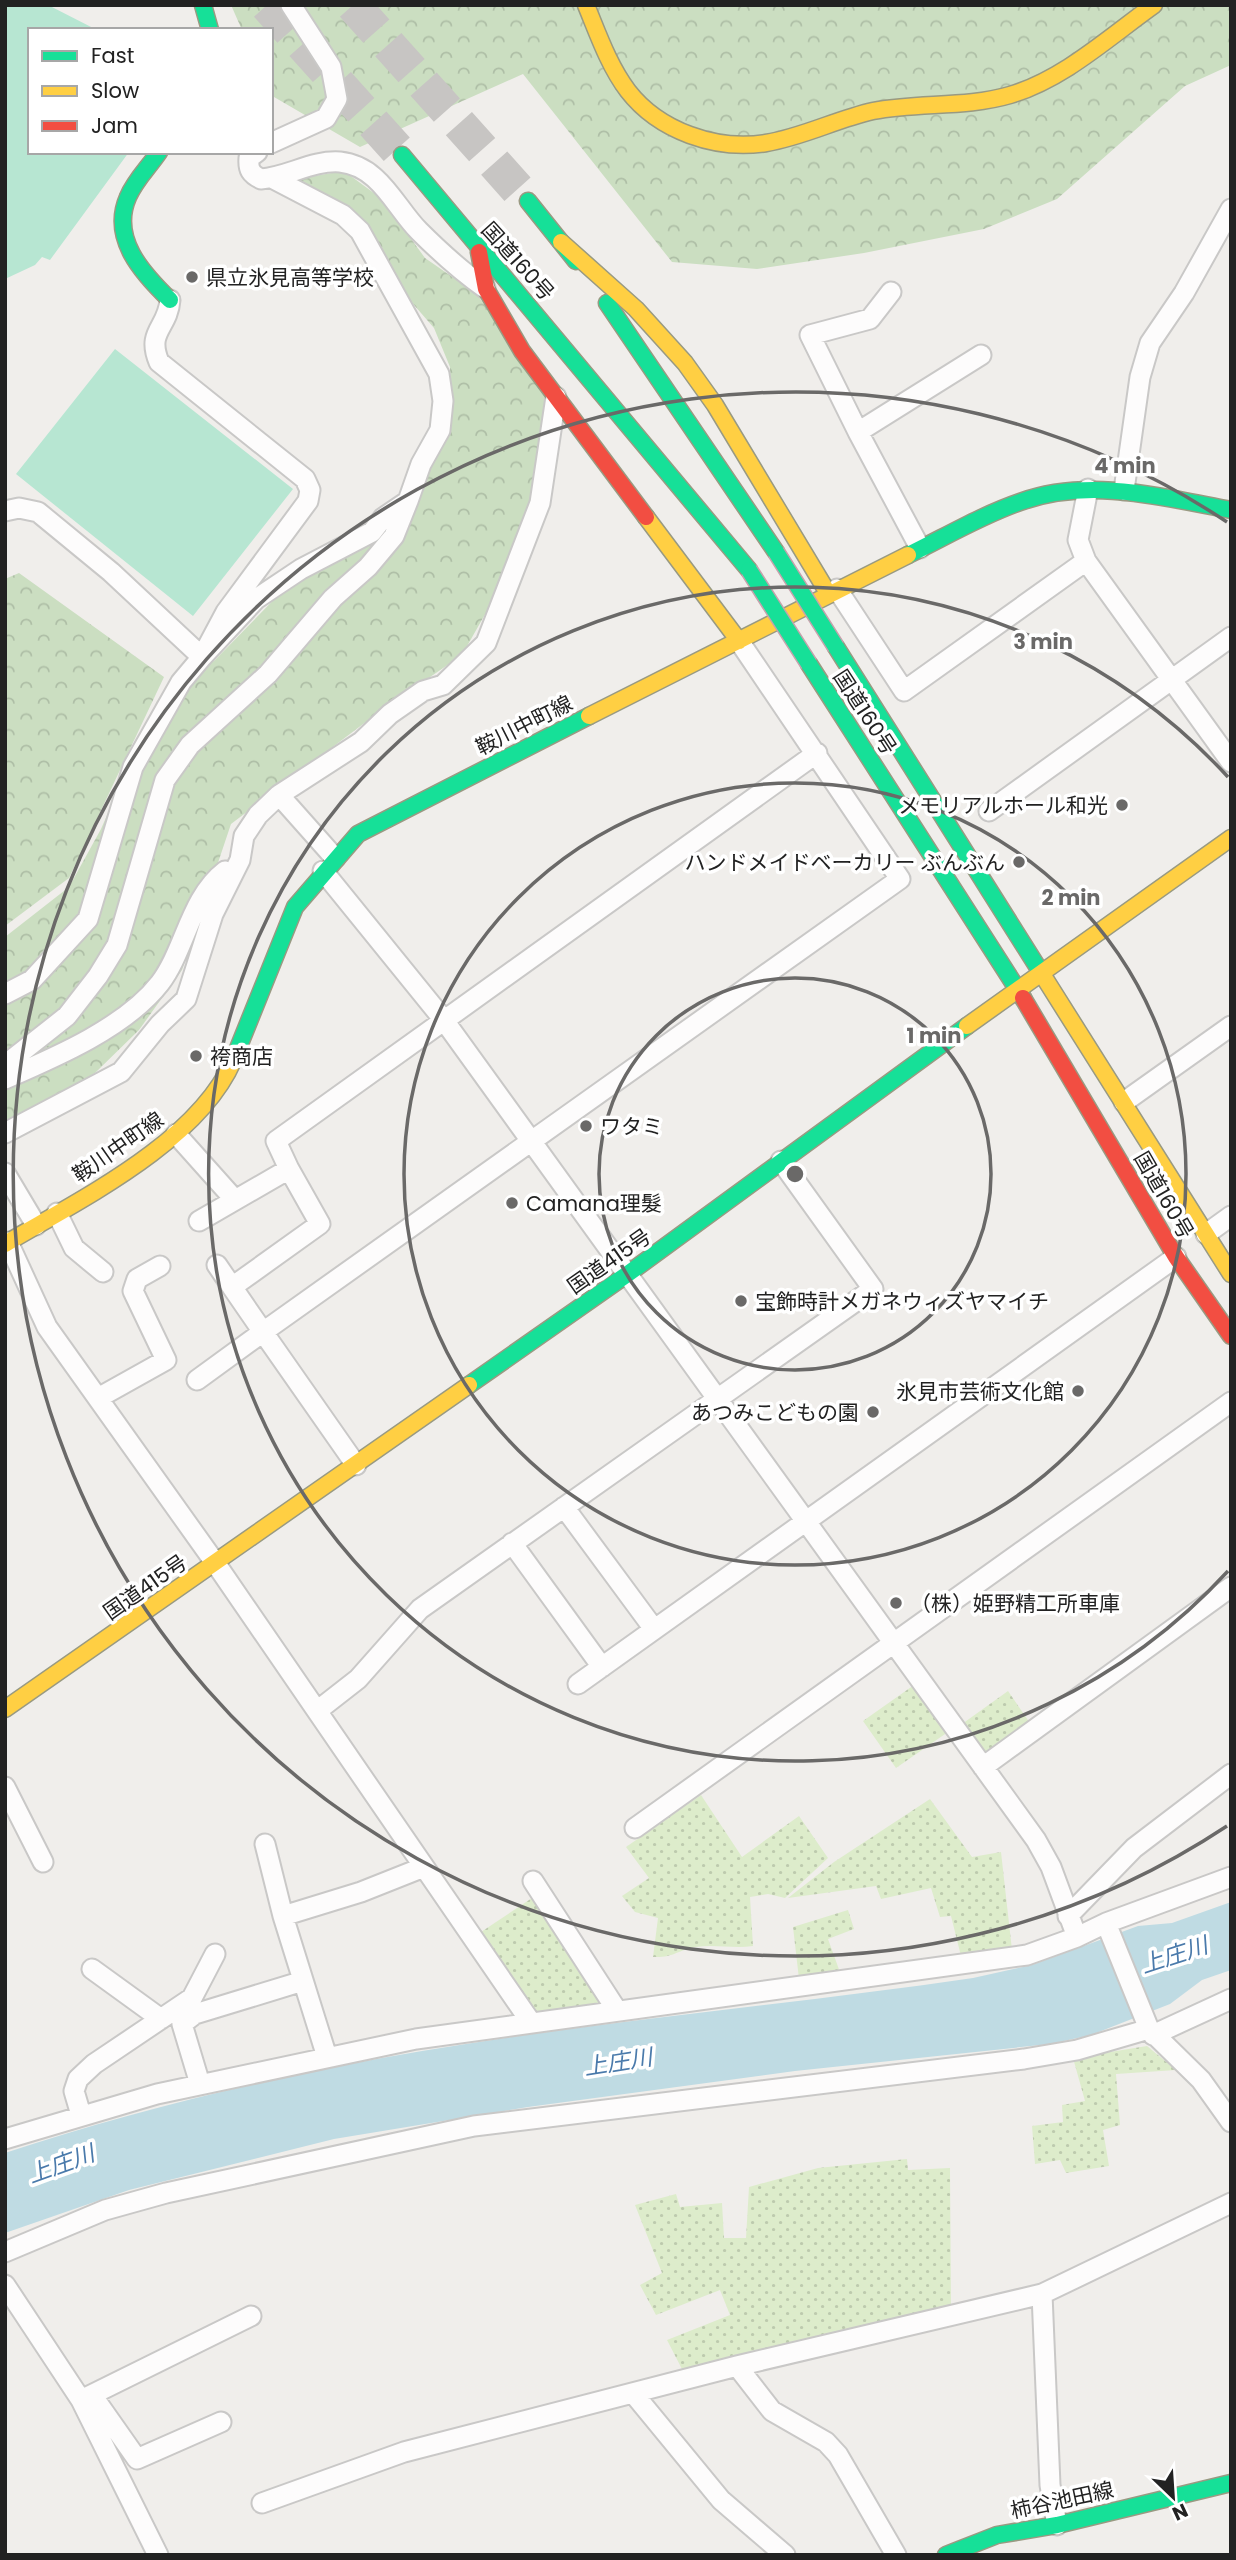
<svg xmlns="http://www.w3.org/2000/svg" width="1236" height="2560" viewBox="0 0 1236 2560" font-family="Poppins,'Noto Sans JP',sans-serif">
  <style>
    .grass { fill: url(#grass-dots) }
    .forest { fill: url(#forest-crowns) }
    .pitch { fill: #b7e6d2 }
    .water { fill: #bfdbe3 }
    .lines { fill: none; stroke-linecap: round; stroke-linejoin: round }
    .highway-tunnel { stroke: #c7c5c3; stroke-width: 35; stroke-dasharray: 35 18; stroke-linecap: butt }
    .street-casing { stroke: #c9c8c7; stroke-width: 23 }
    .fast-casing { stroke: #999a82; stroke-width: 19 }
    .slow-casing { stroke: #999a82; stroke-width: 19 }
    .jam-casing { stroke: #999a82; stroke-width: 19 }
    .street { stroke: #fdfcfc; stroke-width: 19 }
    .fast { stroke: #16e098; stroke-width: 16 }
    .slow { stroke: #ffcf43; stroke-width: 16 }
    .jam { stroke: #f24e42; stroke-width: 16 }
    .fast-bridge-casing { stroke: #c5a2ac; stroke-width: 19; stroke-linecap: butt }
    .fast-bridge { stroke: #16e098; stroke-width: 16 }
    .ring { fill: none; stroke: #6a6968; stroke-width: 3.5 }
    .poi-dot { fill: #6a6968; stroke: #fff; stroke-width: 2.5 }
    .labels { text-anchor: middle; dominant-baseline: central; stroke-width: 7; stroke-linejoin: round; paint-order: stroke }
    .street-label { font-size: 21px; fill: #222; stroke: #fff }
    .poi-label { font-size: 21px; fill: #222; stroke: #fff; text-anchor: start }
    .water-label { font-size: 23px; font-style: italic; fill: #4a7aab; stroke: #fff }
    .centre { fill: #6a6968; stroke: #fff; stroke-width: 3.5 }
    .ring-label { font-size: 21px; text-anchor: middle; font-weight: bold; fill: #6a6968; stroke: #fff; stroke-width: 7; stroke-linejoin: round; paint-order: stroke }
  </style>
  <defs>
    <pattern id="grass-dots" width="8" height="8" patternUnits="userSpaceOnUse" patternTransform="scale(1.75)"><rect width="8" height="8" fill="#ddeccb"/><path d="M2 2h.1M6 6h.1" fill="none" stroke="#bdcaae" stroke-width="1.8" stroke-linecap="round"/></pattern>
    <pattern id="forest-crowns" width="20" height="18" patternUnits="userSpaceOnUse" patternTransform="scale(1.75)"><rect width="20" height="18" fill="#cbdec1"/><path d="M2 6a3 3 0 1 1 6 0M12 15a3 3 0 1 1 6 0" fill="none" stroke="#aebea6"/></pattern>
  </defs>
  <rect width="100%" height="100%" fill="#f0eeeb"/>
  <path class="grass" d="M914 1685 948 1732 896 1768 863 1721Z
    M1008 1691 1030 1723 985 1755 962 1724Z
    M701 1795 742 1857 799 1816 828 1858 785 1898 768 1894 750 1897 753 1946C734 1949 714 1944 696 1947 678 1950 673 1958 653 1957L658 1918 635 1912 622 1896 649 1878 626 1847Z
    M930 1799 972 1857 1001 1852 1012 1950 961 1956 951 1916 940 1917 931 1888 881 1899 876 1886 788 1898 834 1862Z
    M538 1894 612 2007 531 2019 475 1936Z
    M848 1910 854 1929 828 1939 841 1975 799 1979 793 1927Z
    M1147 2046 1176 2070 1116 2074 1120 2125 1103 2130 1109 2166 1066 2173 1060 2160 1035 2164 1032 2126 1063 2122 1062 2105 1085 2101 1073 2058Z
    M907 2159 908 2170 950 2168 951 2307 684 2373 667 2340 730 2315 720 2290 656 2315 640 2285 662 2273 635 2205 676 2194 680 2207 722 2203 724 2238H746L749 2187 818 2168Z"/>
  <path class="forest" d="M231 5H1231V65L1185 86 1057 199 984 229 864 253 757 269 672 262 523 74 360 147 274 97 271 30H242Z
    M344 171 382 199 425 258 477 294 546 396 532 500 496 595 462 655 375 715 231 824 182 970 139 1030 95 1073 5 1124V937L69 887 101 829 157 701 215 660 292 581 409 513 451 420 450 367 434 328 349 230 296 179Z
    M19 573 164 677 69 878 5 926V579Z"/>
  <path class="pitch" d="M5 5H48L97 30H30V152H129L50 260 42 257 35 265 5 279Z
    M115 349 293 489 193 616 16 474Z"/>
  <path class="water" d="M1231 1902V1970L1202 1980 1170 2004 1091 2035 1050 2044 795 2071 528 2107 334 2139 129 2190 5 2233V2153C137 2109 285 2074 422 2051 604 2020 790 2005 973 1978L1032 1965 1138 1926 1172 1923Z"/>
  <g class="lines">
    <path class="highway-tunnel" d="M267 5 402 155
      M353 5 528 201"/>
    <defs>
      <path id="street" d="M271 143 326 118 337 99 331 67 291 5
        M257 152 249 158C248 170 251 174 261 179 288 177 312 160 340 162 380 166 395 207 419 231 440 252 461 271 485 288
        M858 432 810 335 870 319 891 292
        M1088 489 1078 540 1086 561 1231 762
        M1124 490 1140 377 1150 343 1184 293 1231 209
        M5 511 19 508 38 512 111 572 202 657 256 599 301 569 372 532 383 518 408 501 421 464 440 430 443 401 439 374 360 231 343 215 272 178
        M920 548 858 432 981 355
        M837 589 904 691 1086 561
        M279 795 361 742 390 714 423 691 443 685 486 643 540 503 556 397
        M989 811 1231 637
        M5 994 32 980 88 919 133 767 181 682 202 657 226 612 308 501 310 490 305 479 159 362C146 331 168 328 170 300
        M5 1065 67 1016 98 976 117 945 165 780 190 745 268 674 333 598 368 567 394 536 408 501
        M5 1079C56 1057 126 1027 160 983 185 950 190 898 225 871
        M1124 1102 1231 1026
        M5 1133 121 1072 160 1024 186 999 213 914 240 860 244 836 258 815 279 795 335 858
        M176 1134 235 1200
        M5 1173 36 1225
        M57 1213 74 1248 103 1272
        M199 1221 289 1169 276 1141 817 753
        M1206 1234 1231 1216
        M8 1242 47 1327 216 1564 530 2021
        M217 1265 232 1287 320 1224 289 1169
        M197 1380 263 1332 232 1287
        M98 1398 166 1360 133 1291 137 1279 160 1266
        M356 1465 263 1332 900 879 739 641
        M564 1507 654 1629
        M512 1543 602 1667
        M578 1684 1176 1257
        M317 1711 358 1679 420 1609 873 1289 781 1161
        M983 1767 1231 1587
        M5 1787 43 1862
        M635 1828 1231 1402
        M265 1844 283 1916 327 2057
        M533 1881 616 2009
        M283 1916 361 1892 424 1867
        M1068 1916 1134 1848 1231 1774
        M1106 1923 1231 1877
        M1077 1937 1106 1923 1149 2029
        M92 1969 161 2019
        M1153 2035 1231 1999
        M200 2084 182 2024 195 2014 303 1981
        M81 2115 74 2091 78 2079 94 2064 192 1998 215 1954
        M5 2139 157 2094 416 2039 1027 1955 1077 1937 1051 1867 1036 1840 443 1019 323 871
        M5 2252 105 2210 166 2193 474 2126 1024 2059 1077 2050 1149 2029 1201 2080 1231 2122
        M5 2285 81 2400 158 2555
        M1042 2294 1050 2485 1057 2525
        M737 2366 772 2411 826 2442 838 2455 896 2555
        M633 2393 721 2500 785 2555
        M92 2395 137 2459 221 2422
        M81 2400 251 2316
        M262 2503 404 2452 737 2366 1042 2294 1231 2203"/>
      <path id="fast" d="M203 5 210 30
        M159 152C149 167 135 180 128 197 110 238 142 273 170 300
        M402 155 749 570
        M528 201 576 261
        M607 303 776 552
        M908 555C945 537 982 515 1020 502 1089 477 1162 497 1231 510
        M836 647 1042 974
        M809 664 1023 998
        M233 1061 295 907 358 834 589 716
        M469 1385 629 1273 967 1026
        M946 2555 997 2535 1057 2525 1231 2483"/>
      <path id="slow" d="M586 5C598 34 609 66 628 91 659 131 716 151 766 143 803 137 837 119 873 111 918 102 966 108 1010 95 1064 79 1109 37 1154 5
        M561 242 636 309 685 363 715 405 828 593
        M646 517 739 641
        M589 716 908 555
        M1042 974 1231 1274
        M967 1026 1231 838
        M5 1244C79 1200 197 1143 233 1061
        M5 1709 469 1385"/>
      <path id="jam" d="M479 252 486 289 522 351 646 517
        M1023 998 1176 1257 1231 1336"/>
    </defs>
    <use href="#street" class="street-casing"/>
    <use href="#fast" class="fast-casing"/>
    <use href="#slow" class="slow-casing"/>
    <use href="#jam" class="jam-casing"/>
    <use href="#street" class="street"/>
    <use href="#fast" class="fast"/>
    <use href="#slow" class="slow"/>
    <use href="#jam" class="jam"/>
    <defs>
      <path id="fast-bridge" d="M776 552 836 647
        M749 570 809 664"/>
    </defs>
    <use href="#fast-bridge" class="fast-bridge-casing"/>
    <use href="#fast-bridge" class="fast-bridge"/>
  </g>
  <g class="ring">
    <circle cx="795" cy="1174" r="196"/>
    <circle cx="795" cy="1174" r="391"/>
    <path d="M1228 1571A587 587 0 1 1 1228 777"/>
    <path d="M1227 1826A782 782 0 1 1 1227 522"/>
  </g>
  <g class="poi-dot">
    <circle cx="192" cy="277" r="7"/>
    <circle cx="1122" cy="805" r="7"/>
    <circle cx="1019" cy="862" r="7"/>
    <circle cx="196" cy="1056" r="7"/>
    <circle cx="586" cy="1126" r="7"/>
    <circle cx="512" cy="1203" r="7"/>
    <circle cx="741" cy="1301" r="7"/>
    <circle cx="1078" cy="1391" r="7"/>
    <circle cx="873" cy="1412" r="7"/>
    <circle cx="896" cy="1603" r="7"/>
  </g>
  <g class="labels">
    <g class="street-label">
      <text transform="translate(518 261) rotate(48)">国道160号</text>
      <text transform="translate(865 712) rotate(57)">国道160号</text>
      <text transform="translate(524 725) rotate(-27)">鞍川中町線</text>
      <text transform="translate(118 1147) rotate(-35)">鞍川中町線</text>
      <text transform="translate(1164 1195) rotate(60)">国道160号</text>
      <text transform="translate(609 1261) rotate(-35)">国道415号</text>
      <text transform="translate(145 1587) rotate(-35)">国道415号</text>
      <text transform="translate(1062 2500) rotate(-12)">柿谷池田線</text>
    </g>
    <g class="poi-label">
      <text x="206" y="277">県立氷見高等学校</text>
      <text x="1108" y="805" text-anchor="end">メモリアルホール和光</text>
      <text x="1005" y="862" text-anchor="end">ハンドメイドベーカリー ぶんぶん</text>
      <text x="210" y="1056">袴商店</text>
      <text x="600" y="1126">ワタミ</text>
      <text x="526" y="1203">Camana理髮</text>
      <text x="755" y="1301">宝飾時計メガネウィズヤマイチ</text>
      <text x="1064" y="1391" text-anchor="end">氷見市芸術文化館</text>
      <text x="859" y="1412" text-anchor="end">あつみこどもの園</text>
      <text x="910" y="1603">（株）姫野精工所車庫</text>
    </g>
    <g class="water-label">
      <text transform="translate(1174 1955) rotate(-18)">上庄川</text>
      <text transform="translate(618 2062) rotate(-9)">上庄川</text>
      <text transform="translate(61 2164) rotate(-20)">上庄川</text>
    </g>
  </g>
  <circle cx="795" cy="1174" r="10" class="centre"/>
  <g class="ring-label">
    <text x="1125" y="473">4 min</text>
    <text x="1043" y="649">3 min</text>
    <text x="1071" y="905">2 min</text>
    <text x="934" y="1043">1 min</text>
  </g>
  <rect width="1236" height="2560" fill="none" stroke="#222222" stroke-width="14"/>
  <rect x="28" y="28" width="245" height="126" fill="#ffffff" stroke="#a7a7a7" stroke-width="2"/>
  <rect x="42" y="51" width="35" height="10" fill="#16e098" stroke="#a7a7a7" stroke-width="2"/>
  <text x="91" y="63" font-size="21" fill="#222222">Fast</text>
  <rect x="42" y="86" width="35" height="10" fill="#ffcf43" stroke="#a7a7a7" stroke-width="2"/>
  <text x="91" y="98" font-size="21" fill="#222222">Slow</text>
  <rect x="42" y="121" width="35" height="10" fill="#f24e42" stroke="#a7a7a7" stroke-width="2"/>
  <text x="91" y="133" font-size="21" fill="#222222">Jam</text>
  <g transform="translate(1173 2497) rotate(155)" stroke="#ffffff" stroke-width="5" paint-order="stroke">
  <path d="M0-5L12 26L0 18L-12 26Z" fill="#222222"/>
  <text y="-10" font-size="19" font-weight="bold" text-anchor="middle" fill="#222222">N</text>
  </g>
</svg>
